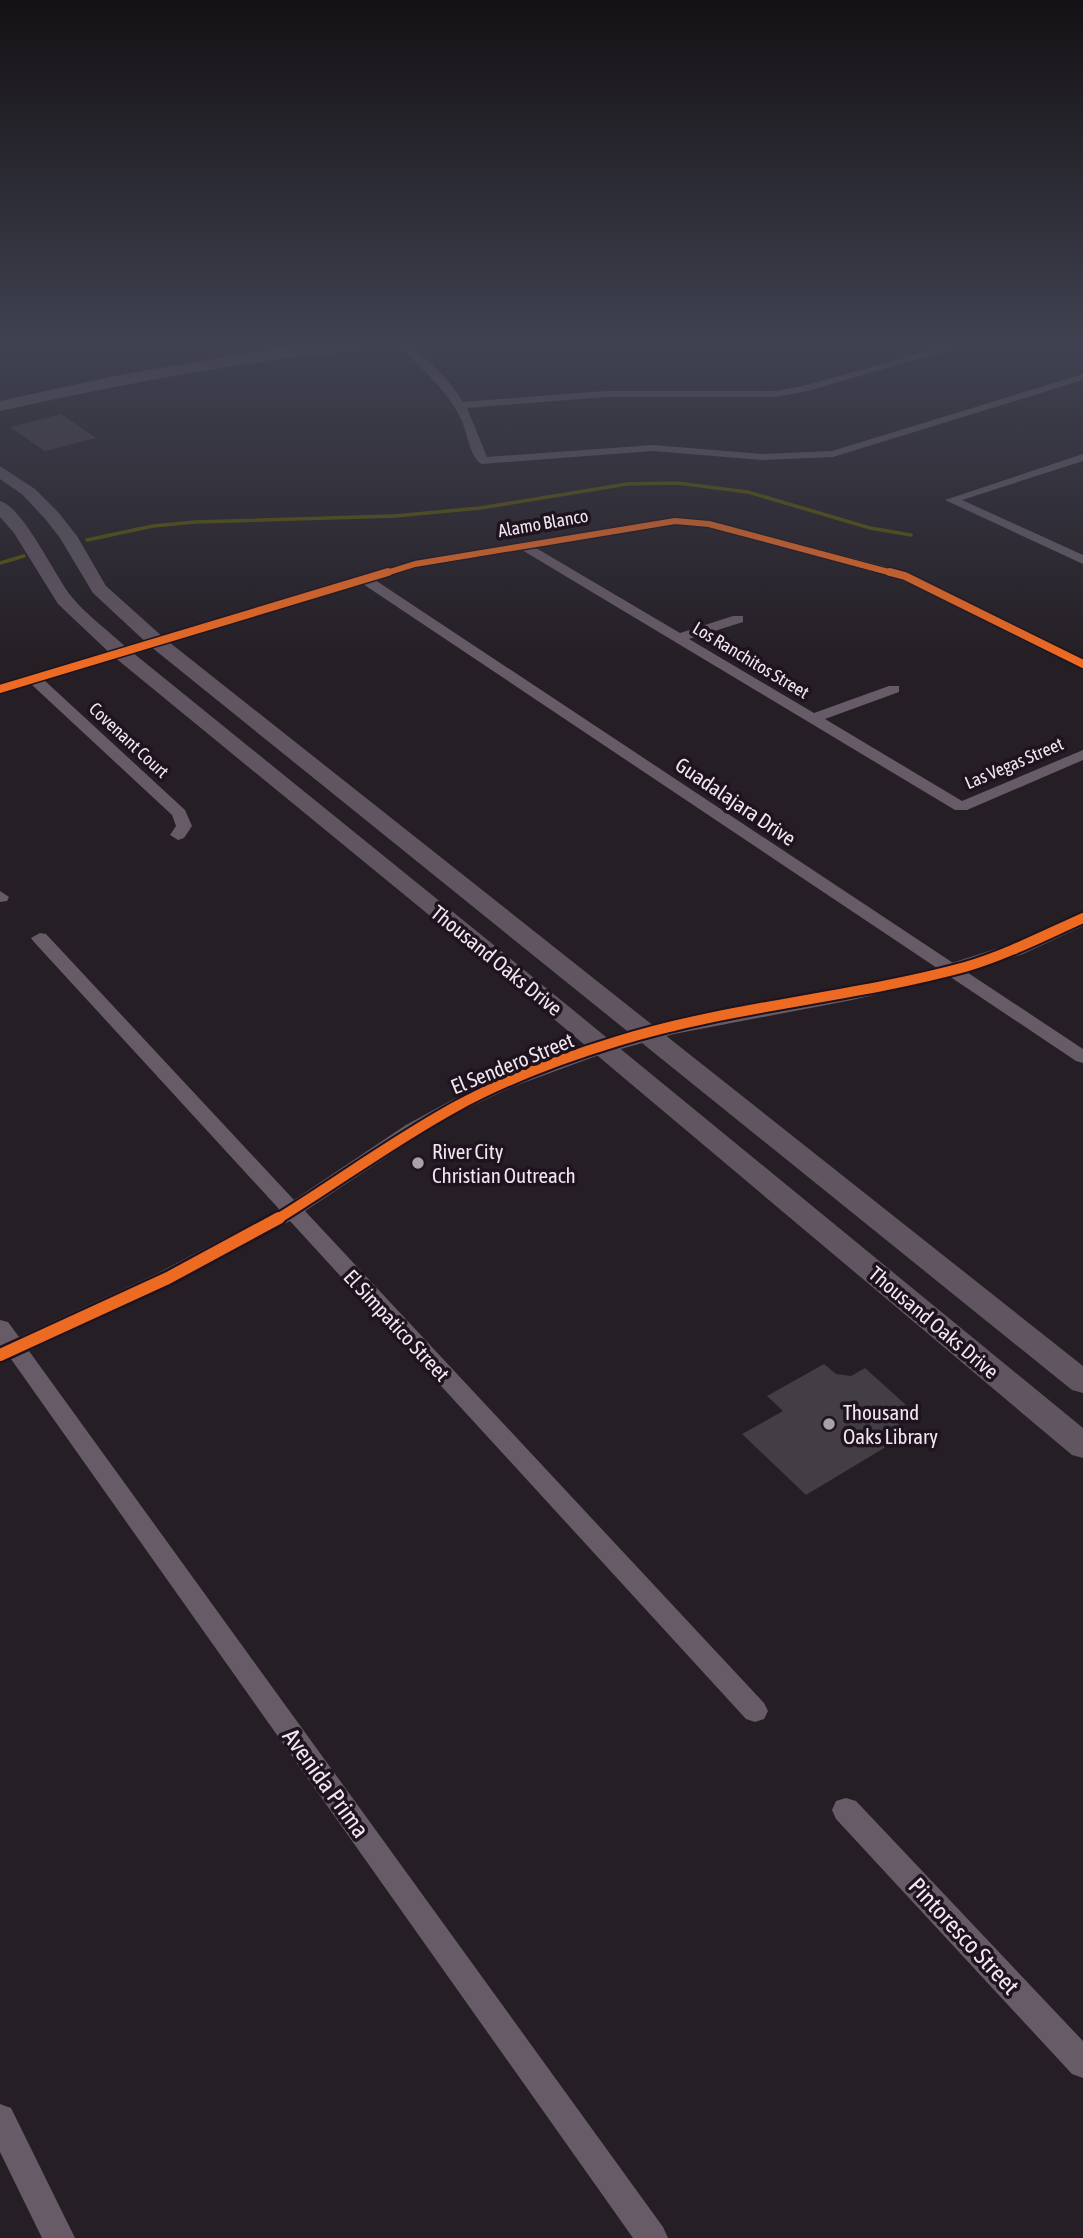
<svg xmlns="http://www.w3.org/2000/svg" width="1083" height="2238" viewBox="0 0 1083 2238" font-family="'Asap Condensed',sans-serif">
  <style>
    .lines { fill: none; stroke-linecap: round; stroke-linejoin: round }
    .stream { stroke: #585503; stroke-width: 3.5 }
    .building { fill: #433e43 }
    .minor { fill: #675b67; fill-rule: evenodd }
    .tertiary { fill: #675b67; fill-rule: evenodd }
    .secondary { fill: #605560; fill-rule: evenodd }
    .primary { fill: #695b69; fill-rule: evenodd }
    .cycleway-far3-casing { stroke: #1e131e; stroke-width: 9 }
    .cycleway-far2-casing { stroke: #1e131e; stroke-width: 11 }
    .cycleway-far1-casing { stroke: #1e131e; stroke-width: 14 }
    .cycleway-casing { stroke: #1e131e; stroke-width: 17 }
    .cycleway-far3 { stroke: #ed6a23; stroke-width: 6 }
    .cycleway-far2 { stroke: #ed6a23; stroke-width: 8 }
    .cycleway-far1 { stroke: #ed6a23; stroke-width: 10 }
    .cycleway { stroke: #ed6a23; stroke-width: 12 }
    .poi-dot { fill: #a9a1a8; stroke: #1e131e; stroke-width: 2.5 }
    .labels { text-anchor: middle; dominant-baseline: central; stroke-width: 7; stroke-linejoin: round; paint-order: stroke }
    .far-street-label { font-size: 18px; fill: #f0e7ef; stroke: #1e131e }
    .street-label { font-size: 21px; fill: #f0e7ef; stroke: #1e131e }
    .poi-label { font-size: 21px; fill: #f0e7ef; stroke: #1e131e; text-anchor: start }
    .near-street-label { font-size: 24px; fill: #f0e7ef; stroke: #1e131e }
  </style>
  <rect width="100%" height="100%" fill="#251f25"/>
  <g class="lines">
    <path class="stream" d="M87 540 153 526 195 522 395 516 480 508 627 484 677 483 748 492 870 528 911 535
      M0 563 24 556"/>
  </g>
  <path class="building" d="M61 414 96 438 45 451 10 427Z
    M824 1364 836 1374 851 1376 865 1368 906 1405 889 1415 909 1433 806 1495 742 1434 783 1411 767 1396Z"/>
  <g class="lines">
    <path class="minor" d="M399 345H410C430 361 449 379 463 402L605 391H775L803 386 950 345H965L808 391 775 397H605L467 408 487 457 653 445 762 454 832 451 1083 374V380L833 457 762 460 653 451 482 464C471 460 467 433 462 421 447 388 422 371 399 345Z
      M1083 454V461L962 500 1083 555V564L945 500Z
      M675 517 709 520 910 573 1083 659V668L900 579 709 528 675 525 536 548 680 633 733 616H743V622L689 639 814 713 889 686H899V692L825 719 962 801 1083 750V760L967 810H955L522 550 417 568 375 580 1083 1049V1063L1076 1061 363 584 44 680 185 810 192 826 184 838 178 840 170 835 176 826 172 815 31 684 0 693V684L415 560Z
      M0 891 9 897 7 901 0 902Z
      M40 933 46 934 294 1200 406 1125 452 1100 548 1060 596 1043H610L612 1047 610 1051 512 1087 442 1120 305 1211 764 1703 768 1711 764 1719 755 1722 746 1719 290 1221 173 1284 29 1351 663 2227 668 2238H633L11 1359 0 1363V1320L8 1322 19 1337 158 1273 279 1209 34 942 31 938Z
      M846 1798 856 1801 1083 2041V2078L1072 2074 836 1819 832 1810 836 1801Z
      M0 2104 11 2108 75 2238H42L0 2152Z"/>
    <path class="tertiary" d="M1083 912V926L1023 954 955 976 852 1000 674 1034 603 1054 595 1052 591 1047 595 1042 673 1020 852 987 939 967 1008 945Z"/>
    <path class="secondary" d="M0 466 35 489 58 512 77 536 106 586 164 638 1083 1366V1393L1072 1390 150 646 93 593 60 538 46 520 23 495 0 479Z
      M0 501C23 507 55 576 71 596 86 615 109 631 127 648L495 946 1083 1428V1458L1072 1455 479 956 113 656 58 604 14 533 0 517Z"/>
    <path class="primary" d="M297 345H364L356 350C236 362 118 385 0 411V401L124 374Z"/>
    <defs>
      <path id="cycleway-far3" d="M383 574 415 564 675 521 709 524 896 574"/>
      <path id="cycleway-far2" d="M890 572 905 576 1083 664
        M0 689 388 572"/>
      <path id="cycleway-far1" d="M276 1220C336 1183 393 1141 455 1107 506 1079 562 1058 618 1041 731 1006 851 998 965 967 1006 955 1045 935 1083 918"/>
      <path id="cycleway" d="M0 1355 168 1278 279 1218"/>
    </defs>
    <use href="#cycleway-far3" class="cycleway-far3-casing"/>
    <use href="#cycleway-far2" class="cycleway-far2-casing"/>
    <use href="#cycleway-far1" class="cycleway-far1-casing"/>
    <use href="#cycleway" class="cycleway-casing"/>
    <use href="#cycleway-far3" class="cycleway-far3"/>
    <use href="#cycleway-far2" class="cycleway-far2"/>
    <use href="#cycleway-far1" class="cycleway-far1"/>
    <use href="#cycleway" class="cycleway"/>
  </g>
  <linearGradient id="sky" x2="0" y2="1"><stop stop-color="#141114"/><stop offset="0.52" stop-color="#404251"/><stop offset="1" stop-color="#404251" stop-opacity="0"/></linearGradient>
  <rect width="1083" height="658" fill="url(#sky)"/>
  <g class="poi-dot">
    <circle cx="418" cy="1163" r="7"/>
    <circle cx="829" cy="1424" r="7"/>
  </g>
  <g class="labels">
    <g class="far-street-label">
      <text transform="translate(543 523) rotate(-10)">Alamo Blanco</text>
      <text transform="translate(751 660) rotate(31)">Los Ranchitos Street</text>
      <text transform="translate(129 740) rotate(43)">Covenant Court</text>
      <text transform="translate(1014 763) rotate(-23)">Las Vegas Street</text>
    </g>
    <g class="street-label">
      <text transform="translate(736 801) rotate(34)">Guadalajara Drive</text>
      <text transform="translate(497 960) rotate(39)">Thousand Oaks Drive</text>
      <text transform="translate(512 1063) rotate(-22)">El Sendero Street</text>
      <text transform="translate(934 1322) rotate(40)">Thousand Oaks Drive</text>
      <text transform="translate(397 1325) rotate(47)">El Simpatico Street</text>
    </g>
    <g class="poi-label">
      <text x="432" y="1151">River City<tspan x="432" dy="24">Christian Outreach</tspan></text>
      <text x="843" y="1412">Thousand<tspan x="843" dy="24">Oaks Library</tspan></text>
    </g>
    <g class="near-street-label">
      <text transform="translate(326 1783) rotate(54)">Avenida Prima</text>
      <text transform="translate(964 1936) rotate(47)">Pintoresco Street</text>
    </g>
  </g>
</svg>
